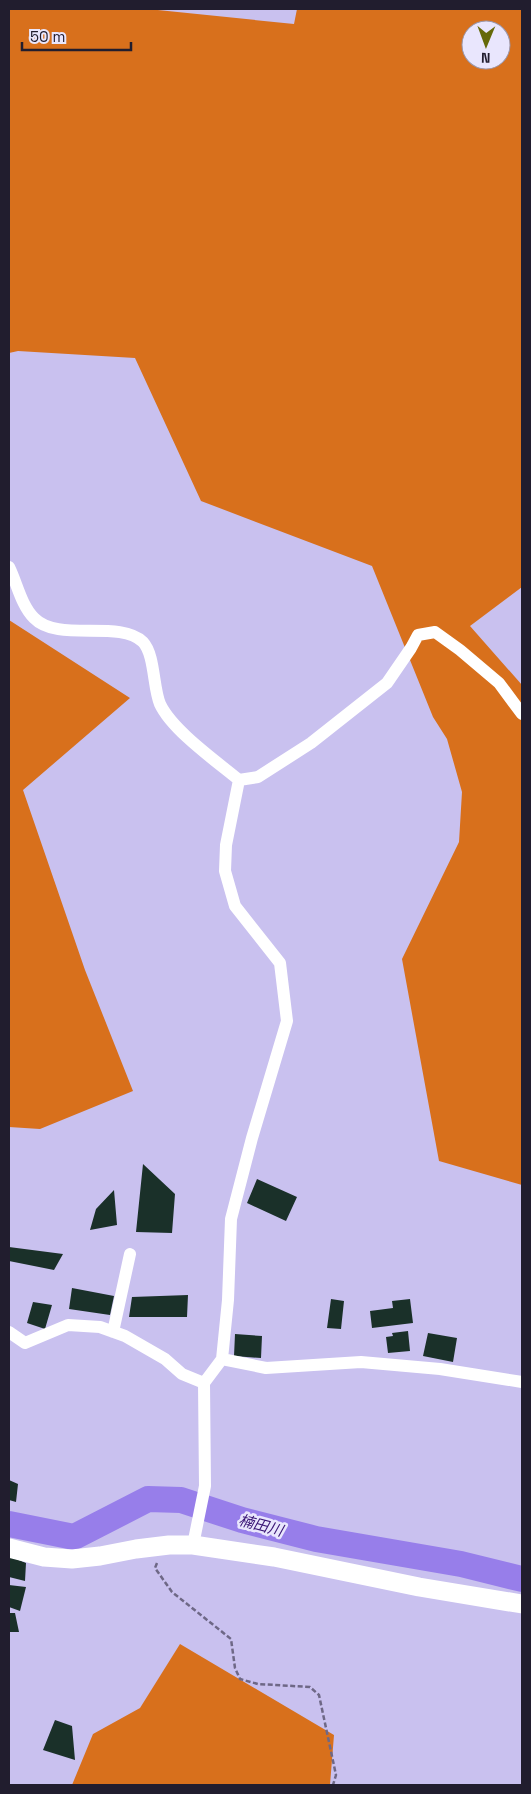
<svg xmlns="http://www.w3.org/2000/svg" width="531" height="1794" viewBox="0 0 531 1794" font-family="'Space Grotesk','Noto Sans JP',sans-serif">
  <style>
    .forest { fill: #d8701c; fill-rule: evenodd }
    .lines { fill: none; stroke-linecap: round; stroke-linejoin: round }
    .river { stroke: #977eea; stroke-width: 26 }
    .building { fill: #1a3029 }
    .path { stroke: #6e6886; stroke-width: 2.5; stroke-dasharray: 5 2.5; stroke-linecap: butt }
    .street { stroke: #fff; stroke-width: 12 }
    .secondary { stroke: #fff; stroke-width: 19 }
    .labels { text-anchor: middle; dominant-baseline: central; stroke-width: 5; stroke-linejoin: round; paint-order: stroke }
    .water-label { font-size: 15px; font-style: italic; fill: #371273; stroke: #e9e6fd }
  </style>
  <rect width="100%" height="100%" fill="#c9c1ef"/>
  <path class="forest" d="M9 9H148L294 24 297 9H522V587L470 626 522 685V1185L439 1161 402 959 459 842 462 792 447 739 433 717 372 566 201 501 135 358 18 351 9 353ZM471 30H501V60H471Z
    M9 620 130 698 23 790 85 970 133 1091 40 1129 9 1127Z
    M180 1644 334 1735 330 1785H72L93 1734 140 1708Z"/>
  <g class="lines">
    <path class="river" d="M9 1524 74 1537 148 1499 181 1500 242 1520 316 1539 461 1564 522 1579"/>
  </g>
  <path class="building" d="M143 1164 175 1194 172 1233 136 1232Z
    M257 1179 297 1197 286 1221 247 1203Z
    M114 1190 117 1225 90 1230 96 1209Z
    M9 1247 63 1254 54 1270 9 1261Z
    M72 1288 114 1296 110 1315 69 1309Z
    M188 1295 187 1317H129L132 1297Z
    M331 1299 344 1301 341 1329 327 1328Z
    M410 1299 413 1323 372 1328 370 1311 393 1308 392 1301Z
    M33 1302 52 1305 45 1329 27 1323Z
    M408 1331 410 1351 388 1353 386 1337 393 1336 392 1333Z
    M428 1333 457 1338 453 1362 423 1356Z
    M235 1334 262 1336 261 1358 234 1356Z
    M9 1480 18 1484 16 1502 9 1500Z
    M9 1556 26 1563 25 1581 9 1577Z
    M9 1585 26 1587 20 1611 9 1607Z
    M9 1613H15L19 1632H9Z
    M55 1720 72 1726 75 1760 43 1750Z"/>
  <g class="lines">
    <path class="path" d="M157 1563 155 1568 172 1592 231 1639 235 1668 240 1679 258 1684 310 1687 319 1695 336 1775 333 1785"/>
    <path class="street" d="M9 567C17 583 21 605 34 618 58 643 119 619 143 642 155 655 153 688 160 704 172 730 216 761 239 780L258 777 311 743 387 683 411 648 418 635 435 632 460 650 499 683 522 714
      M9 1332 25 1343 68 1325 100 1327 125 1336 165 1359 182 1374 204 1383
      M113 1332 130 1254
      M222 1359 266 1368 361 1362 440 1369 522 1382
      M193 1545 205 1486 204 1383 222 1359 228 1300 231 1219 252 1138 287 1021 280 963 235 906 225 871 226 845 239 780"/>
    <path class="secondary" d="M9 1548 44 1557 72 1559 100 1556 136 1549 169 1545H193L274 1557 419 1587 522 1604"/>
  </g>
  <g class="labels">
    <g class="water-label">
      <text transform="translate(261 1525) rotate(15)">楠田川</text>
    </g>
  </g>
  <rect width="531" height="1794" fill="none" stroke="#211d2e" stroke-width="20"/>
  <g transform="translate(486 45) rotate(181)"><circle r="24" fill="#e9e6fd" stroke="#9996aa"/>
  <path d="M0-4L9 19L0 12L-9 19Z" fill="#656909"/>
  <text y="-8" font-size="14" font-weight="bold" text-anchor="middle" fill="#211d2e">N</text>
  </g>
  <path d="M22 42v8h109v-8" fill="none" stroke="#211d2e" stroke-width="2.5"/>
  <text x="30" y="42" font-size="15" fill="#211d2e" stroke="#e9e6fd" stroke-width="4" paint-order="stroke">50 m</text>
</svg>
